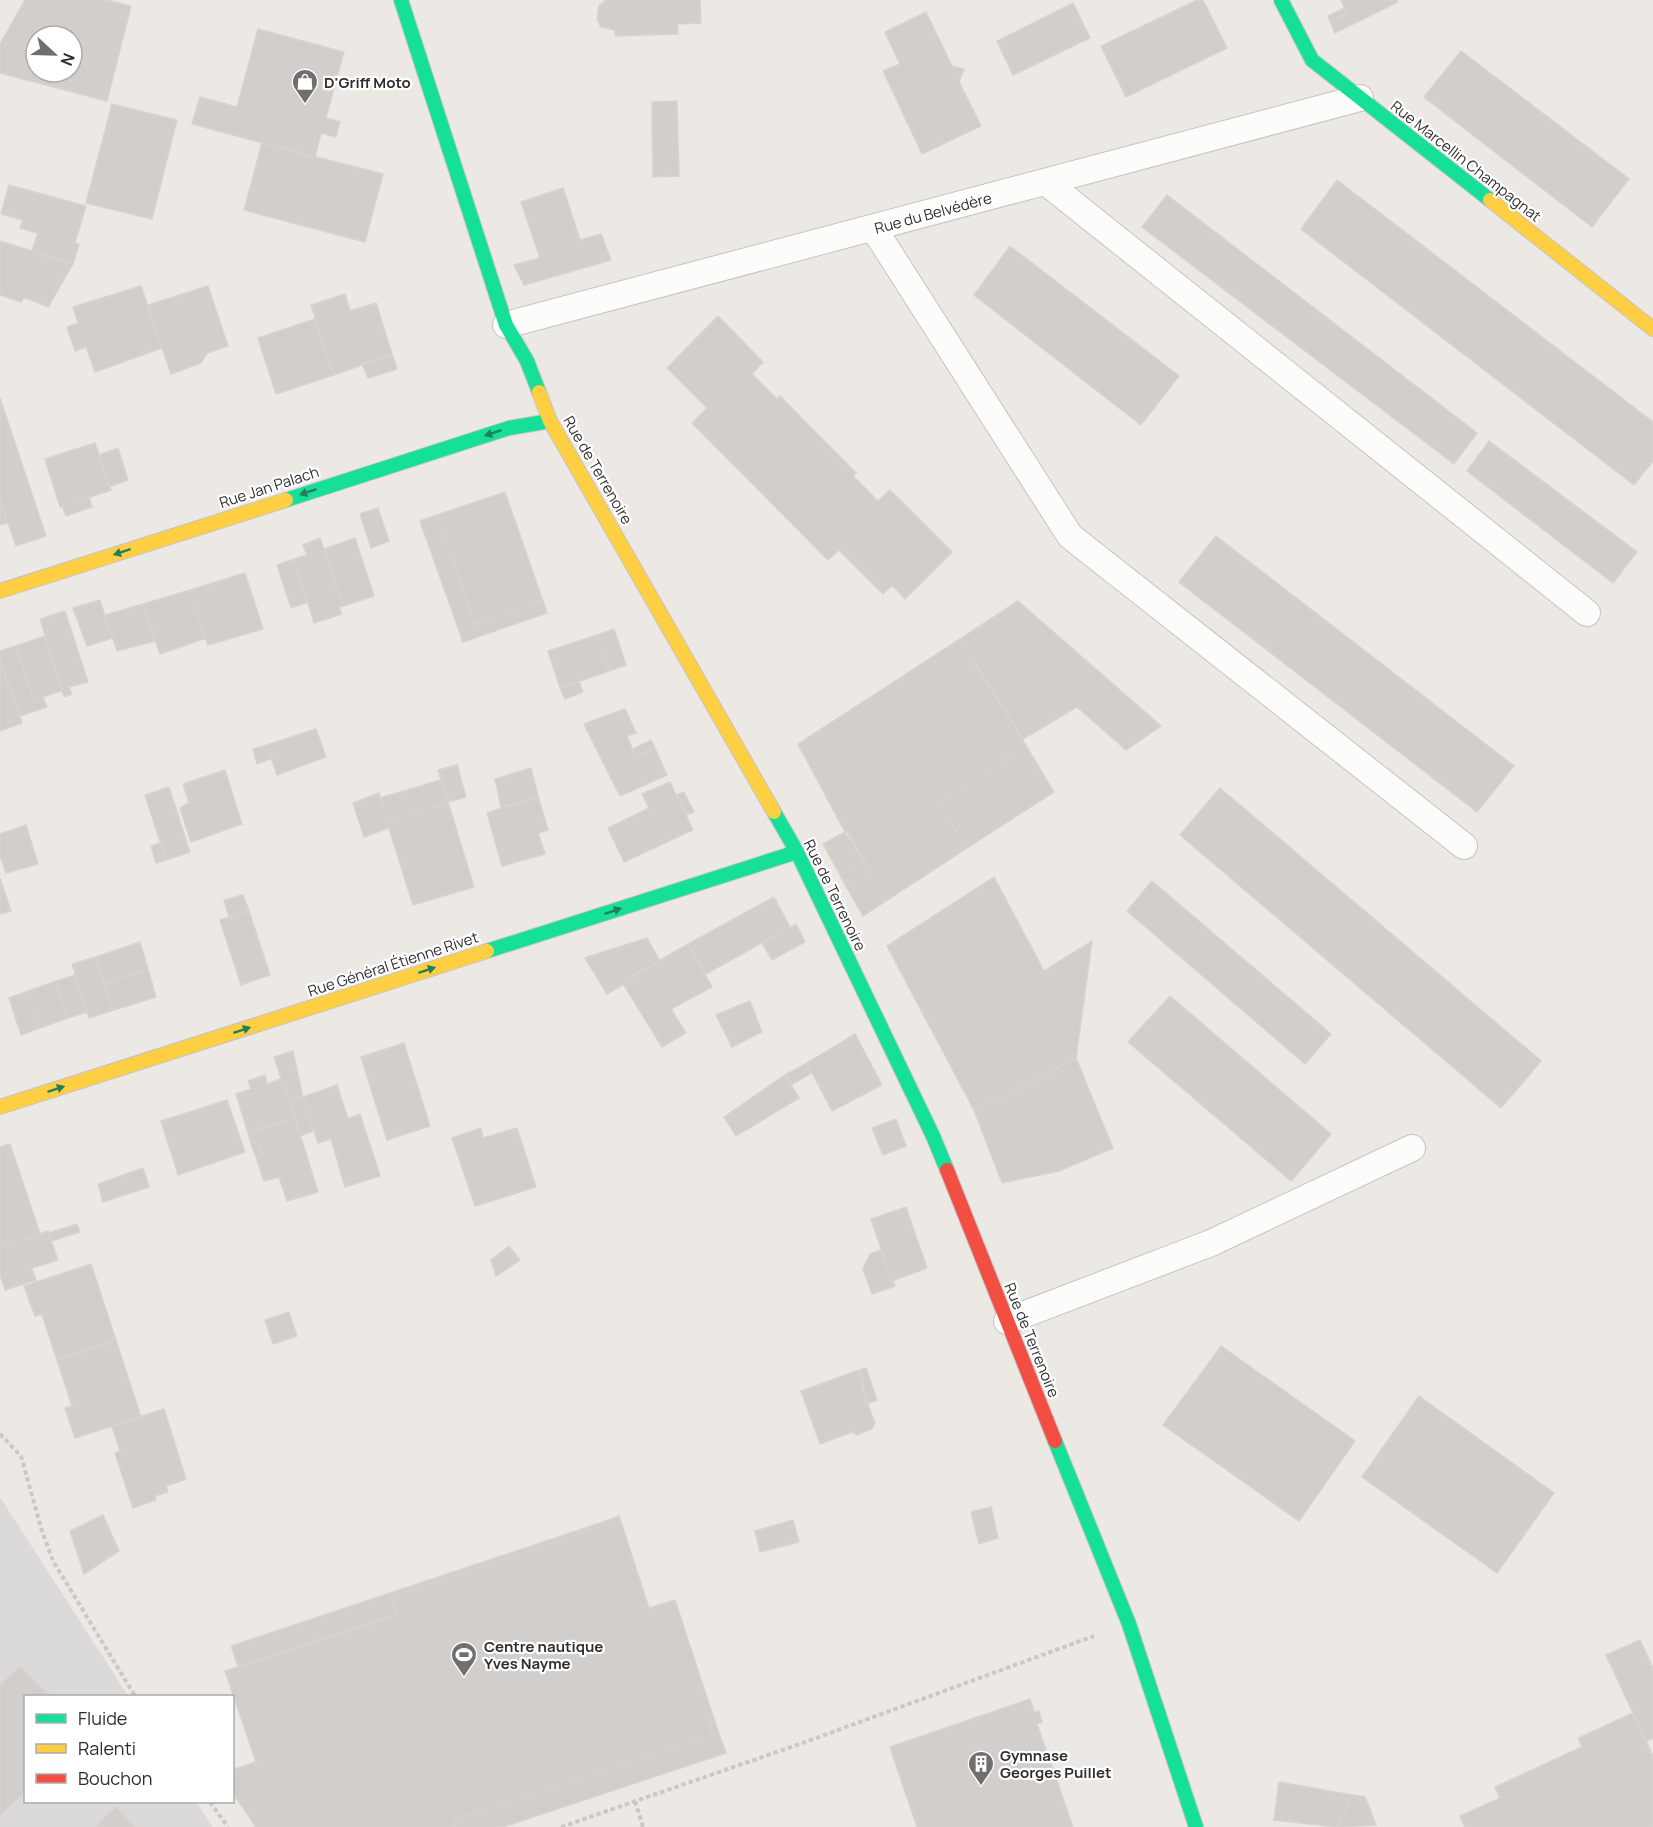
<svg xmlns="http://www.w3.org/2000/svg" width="1653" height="1827" viewBox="0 0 1653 1827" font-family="Manrope,sans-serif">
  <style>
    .industrial { fill: #dcd9db }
    .building { fill: #d1cecb; stroke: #d7d4d0; stroke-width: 1.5; fill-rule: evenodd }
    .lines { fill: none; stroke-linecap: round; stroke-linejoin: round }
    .lane-casing { stroke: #c5c4c5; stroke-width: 28 }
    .fast-casing { stroke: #c5c4c5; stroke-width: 16 }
    .slow-casing { stroke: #c5c4c5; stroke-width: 16 }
    .jam-casing { stroke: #c5c4c5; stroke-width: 16 }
    .path { stroke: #c9c9c8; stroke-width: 4; stroke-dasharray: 4.5 3; stroke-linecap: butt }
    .lane { stroke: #fcfcfb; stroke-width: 26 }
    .fast { stroke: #16e098; stroke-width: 14 }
    .slow { stroke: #ffcf43; stroke-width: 14 }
    .jam { stroke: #f24e42; stroke-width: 14 }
    .oneway { fill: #237e5e }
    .labels { text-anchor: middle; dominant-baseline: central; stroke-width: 4.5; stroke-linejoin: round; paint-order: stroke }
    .poi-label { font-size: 15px; font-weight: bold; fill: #2e2e2e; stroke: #fff; text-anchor: start }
    .street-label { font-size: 15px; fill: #2e2e2e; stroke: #fff }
  </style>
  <rect width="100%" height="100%" fill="#ece8e4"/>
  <path class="industrial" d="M0 1497 128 1696H26V1802H196L213 1827H0Z"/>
  <path class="building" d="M25 0H107L131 6 107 101 0 73V44ZM36 36H72V72H36Z
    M606 0H700L701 23 677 24 678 34 615 36V30L601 27 597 19 599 6Z
    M1197 0H1203L1227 48 1126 97 1101 46Z
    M1341 0H1398V2L1335 33 1330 21 1347 14Z
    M1073 3 1090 38 1013 75 997 41Z
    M1345 8 1347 14 1330 21 1328 16Z
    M926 12 952 66 964 69 959 82 981 126 922 154 883 71 900 64 885 32Z
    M258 29 344 52 326 118 340 122 336 137 321 133 315 157 192 124 200 97 237 107Z
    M1461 51 1629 179 1592 227 1424 97Z
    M677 101 679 176 653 177 652 102Z
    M112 104 177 120 152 219 86 203Z
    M262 143 383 174 365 242 244 210Z
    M1337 180 1653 422V461L1634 485 1301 229Z
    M9 185 86 206 75 243 79 244 73 264 32 251 38 233 20 228 23 220 1 214Z
    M563 188 580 240 601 234 611 260 524 285 514 265 540 258 521 202Z
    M1167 195 1477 433 1454 464 1142 227Z
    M0 241 73 264 48 307 24 297 21 302 0 295Z
    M1010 246 1179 376 1141 425 974 295Z
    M141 286 162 348 95 372 86 347 75 351 67 327 78 323 73 307Z
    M208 286 228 346 207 353 201 363 171 374 148 305Z
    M345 294 350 311 376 303 392 354 334 375 311 305Z
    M718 316 763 362 752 374 777 399 780 396 856 473 853 476 878 501 890 490 952 552 905 599 892 585 883 594 839 550 828 560 692 423 707 408 667 368Z
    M315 319 334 375 276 394 258 338Z
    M392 354 397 369 368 378 362 364Z
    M0 398 46 536 16 546 0 499Z
    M1489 441 1637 552 1613 583 1467 471Z
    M95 443 111 490 60 507 45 459Z
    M118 448 128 480 109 487 99 455Z
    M505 492 543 601 474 624 437 515Z
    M89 497 92 507 66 516 62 506Z
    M0 499 8 522 0 525Z
    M378 508 389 541 371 548 360 514Z
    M437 515 474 624 543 601 547 613 463 642 420 521Z
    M1216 536 1514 766 1477 812 1179 582Z
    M320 538 343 606 339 607 342 614 314 623 294 559 307 555 303 545Z
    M355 538 374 596 343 606 324 549Z
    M294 559 308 602 291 608 277 565Z
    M245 573 263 629 208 645 190 590Z
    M190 590 206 638 160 654 143 604Z
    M100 600 112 638 87 646 73 608Z
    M1018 601 1161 726 1126 750 1077 707 1023 739 960 639Z
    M143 604 155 641 117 651 105 615Z
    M65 611 88 682 69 687 72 694 64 697 40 619Z
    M614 629 626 665 609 671 597 635Z
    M597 635 609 671 560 688 548 651Z
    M45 636 63 690 34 700 16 646Z
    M960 639 1027 747 939 804 967 848 863 916 847 888 873 874 845 832 798 744Z
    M16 646 34 700 43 697 47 707 20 716 0 660V651Z
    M0 660 22 723 0 731Z
    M579 681 583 692 565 699 560 688Z
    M625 709 636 733 627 736 636 757 655 748 667 775 620 796 584 724Z
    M316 729 326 757 277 775 267 745Z
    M651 740 655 748 636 757 633 749Z
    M267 745 272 758 257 764 253 749Z
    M1027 747 1054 792 967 848 939 804Z
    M457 765 466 797 448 802 438 770Z
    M531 768 538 796 501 807 495 779Z
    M225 770 242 824 191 842 180 808 189 803 183 784Z
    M441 780 448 802 387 822 380 798Z
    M670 782 693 830 624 862 608 828 649 808 642 794Z
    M169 787 190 852 166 860 145 795Z
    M1220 788 1541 1061 1501 1108 1180 835Z
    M684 792 694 812 686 815 677 795Z
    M379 793 388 828 364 837 353 803Z
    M538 796 548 830 538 833 545 854 502 866 487 813Z
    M448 802 474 887 413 905 387 822Z
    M26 825 38 864 6 873 0 856V834Z
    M847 831 865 861 840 875 823 844Z
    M160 843 166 860 156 863 151 846Z
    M865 861 873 874 847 888 840 875Z
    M994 877 1044 971 1092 941 1076 1058 974 1110 887 946Z
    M0 878 11 911 0 914Z
    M1152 881 1331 1034 1305 1064 1127 911Z
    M243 895 249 911 229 917 224 900Z
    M774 897 790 927 706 974 688 944Z
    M249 911 270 975 241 985 220 920Z
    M796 924 805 942 772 960 762 943Z
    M647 938 660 961 622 982 625 984 607 994 585 958Z
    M140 942 148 969 104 983 96 957Z
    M688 944 712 987 671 1009 686 1033 662 1047 622 982Z
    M96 957 114 1010 89 1018 72 964Z
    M148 969 156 997 114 1010 104 983Z
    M75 975 87 1012 68 1018 56 981Z
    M56 981 68 1018 40 1028 28 991Z
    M28 991 40 1028 21 1035 9 998Z
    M1170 996 1331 1134 1291 1181 1128 1042Z
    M750 1001 762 1032 732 1047 716 1015Z
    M855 1034 882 1085 832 1111 807 1063Z
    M404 1043 430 1126 387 1140 361 1057Z
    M293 1051 303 1097 289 1102 274 1057Z
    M1076 1058 1113 1148 1059 1171 1002 1183 974 1110Z
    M807 1063 812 1073 791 1085 785 1075Z
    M265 1075 267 1084 281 1079 295 1118 248 1133 236 1094 251 1089 248 1081Z
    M785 1075 799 1098 736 1136 724 1117Z
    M337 1085 348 1119 360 1114 380 1176 345 1187 331 1139 318 1143 303 1097Z
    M303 1097 314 1131 300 1136 289 1102Z
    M227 1100 245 1152 178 1175 161 1121Z
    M295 1118 318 1192 287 1201 279 1177 264 1181 256 1157 263 1155 259 1142 251 1144 248 1133Z
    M896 1119 906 1146 883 1155 872 1128Z
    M481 1128 483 1138 517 1128 536 1187 475 1206 452 1138Z
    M259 1142 263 1155 256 1157 251 1144Z
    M10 1144 40 1234 0 1247V1147Z
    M143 1168 149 1187 103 1202 98 1184Z
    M906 1207 927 1268 892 1281 871 1219Z
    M77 1224 80 1232 51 1241 49 1233Z
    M48 1231 58 1260 32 1268 36 1280 5 1290 0 1275V1247Z
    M509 1246 520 1260 496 1276 491 1260Z
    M881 1250 895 1286 872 1294 863 1269 870 1254Z
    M91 1264 116 1340 57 1360 42 1314 35 1316 24 1286Z
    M289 1312 297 1336 273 1344 265 1320Z
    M116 1340 141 1417 75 1438 65 1408 72 1406 57 1360Z
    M1221 1346 1355 1441 1299 1521 1163 1425Z
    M866 1368 877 1400 866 1404 859 1370Z
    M859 1370 865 1388 862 1389 875 1423 872 1429 857 1435 852 1432 820 1444 801 1391Z
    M1419 1396 1554 1493 1497 1573 1362 1477Z
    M164 1409 186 1479 166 1486 168 1492 155 1496 156 1500 133 1508 115 1453 120 1451 112 1426Z
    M991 1507 998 1538 979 1544 971 1512Z
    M103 1515 119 1551 84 1574 70 1531Z
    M619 1516 649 1608 675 1600 715 1722 709 1724 713 1735 454 1820 456 1827H256L232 1792V1770L256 1762 225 1671 397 1615 391 1597 604 1525 603 1522Z
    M793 1520 799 1542 760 1552 755 1531Z
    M603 1522 604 1525 391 1597 397 1615 238 1666 231 1646Z
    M1640 1640 1653 1668V1738L1646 1741 1606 1655Z
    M20 1666 50 1696H26V1791L0 1816V1685Z
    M1030 1699 1034 1712 1039 1711 1042 1722 1037 1724 1073 1827H917L890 1747Z
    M1633 1713 1653 1756V1827H1465L1460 1816 1500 1798 1495 1787 1582 1747 1578 1738Z
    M715 1722 726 1753 503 1827H456L454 1820 713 1735 709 1724Z
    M1279 1782 1353 1795 1337 1827 1274 1820Z
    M1353 1795 1365 1797 1376 1825 1337 1827Z
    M116 1807 135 1827H95Z"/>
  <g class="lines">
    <defs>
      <path id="lane" d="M1047 183 1587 613
        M874 229 1070 536 1464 846
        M506 325 1360 98
        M1007 1321 1211 1243 1412 1148"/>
      <path id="fast" d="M401 0 506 325 527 361 539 392
        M1281 0 1312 60 1490 200
        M286 500 509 428 550 421
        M774 812 797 852 933 1136 947 1170
        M487 951 797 852
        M1055 1441 1129 1624 1196 1827"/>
      <path id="slow" d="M1490 200 1653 329
        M539 392 550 421 774 812
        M0 591 286 500
        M0 1107 487 951"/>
      <path id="jam" d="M947 1170 1055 1441"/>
    </defs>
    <use href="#lane" class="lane-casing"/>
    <use href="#fast" class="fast-casing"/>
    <use href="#slow" class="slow-casing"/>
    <use href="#jam" class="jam-casing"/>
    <path class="path" d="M0 1434 21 1456 41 1528 53 1561 135 1696
      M635 1801 643 1827
      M210 1802 228 1827
      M561 1827 797 1745 1094 1636"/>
    <use href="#lane" class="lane"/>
    <use href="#fast" class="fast"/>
    <use href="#slow" class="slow"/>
    <use href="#jam" class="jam"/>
  </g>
  <defs><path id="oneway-solid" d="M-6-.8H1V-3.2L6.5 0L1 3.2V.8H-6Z" transform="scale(1.5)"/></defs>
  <g class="oneway">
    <use href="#oneway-solid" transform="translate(493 433) rotate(162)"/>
    <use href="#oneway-solid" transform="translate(308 492) rotate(162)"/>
    <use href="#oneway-solid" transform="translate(122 552) rotate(162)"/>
    <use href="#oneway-solid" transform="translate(613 911) rotate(-18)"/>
    <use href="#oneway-solid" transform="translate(427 970) rotate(-18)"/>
    <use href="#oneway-solid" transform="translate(242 1030) rotate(-18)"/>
    <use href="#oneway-solid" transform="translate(56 1089) rotate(-18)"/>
  </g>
  <defs>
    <symbol id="shop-pin" viewBox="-11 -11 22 30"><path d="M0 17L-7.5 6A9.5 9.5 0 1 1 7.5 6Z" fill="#706f6e" stroke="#fff"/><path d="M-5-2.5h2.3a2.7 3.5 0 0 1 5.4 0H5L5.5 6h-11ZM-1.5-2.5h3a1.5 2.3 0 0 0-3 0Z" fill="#fff"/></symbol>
    <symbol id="stadium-pin" viewBox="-11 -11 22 30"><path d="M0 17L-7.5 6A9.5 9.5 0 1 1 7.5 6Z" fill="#706f6e" stroke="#fff"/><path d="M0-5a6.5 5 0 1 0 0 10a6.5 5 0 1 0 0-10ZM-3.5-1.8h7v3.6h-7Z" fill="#fff"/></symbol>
    <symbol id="building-pin" viewBox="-11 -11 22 30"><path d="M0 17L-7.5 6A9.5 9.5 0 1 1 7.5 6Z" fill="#706f6e" stroke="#fff"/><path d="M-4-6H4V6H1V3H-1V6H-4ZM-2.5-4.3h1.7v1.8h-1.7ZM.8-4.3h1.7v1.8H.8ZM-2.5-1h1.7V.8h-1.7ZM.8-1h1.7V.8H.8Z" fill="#fff"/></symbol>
  </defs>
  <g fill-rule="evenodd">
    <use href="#shop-pin" x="290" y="67" width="30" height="40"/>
    <use href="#stadium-pin" x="449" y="1640" width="30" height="40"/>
    <use href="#building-pin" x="966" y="1749" width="30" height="40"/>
  </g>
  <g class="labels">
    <g class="poi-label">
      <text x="324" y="82">D'Griff Moto</text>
      <text x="484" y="1646">Centre nautique<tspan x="484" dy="17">Yves Nayme</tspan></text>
      <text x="1000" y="1755">Gymnase<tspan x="1000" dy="17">Georges Puillet</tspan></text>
    </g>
    <g class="street-label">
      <text transform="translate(1466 161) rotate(38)">Rue Marcellin Champagnat</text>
      <text transform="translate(933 213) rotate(-15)">Rue du Belvédère</text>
      <text transform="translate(598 470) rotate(60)">Rue de Terrenoire</text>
      <text transform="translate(269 487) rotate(-18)">Rue Jan Palach</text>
      <text transform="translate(835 895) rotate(64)">Rue de Terrenoire</text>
      <text transform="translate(393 964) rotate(-18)">Rue Général Étienne Rivet</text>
      <text transform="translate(1032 1340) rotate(68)">Rue de Terrenoire</text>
    </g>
  </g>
  <rect x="24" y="1695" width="210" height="108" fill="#ffffff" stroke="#ababab" stroke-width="1.5"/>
  <rect x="36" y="1714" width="30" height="9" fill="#16e098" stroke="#ababab" stroke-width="1.5"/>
  <text x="78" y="1725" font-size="18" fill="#2e2e2e">Fluide</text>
  <rect x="36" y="1744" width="30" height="9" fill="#ffcf43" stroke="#ababab" stroke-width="1.5"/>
  <text x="78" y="1755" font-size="18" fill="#2e2e2e">Ralenti</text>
  <rect x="36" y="1774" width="30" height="9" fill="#f24e42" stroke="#ababab" stroke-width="1.5"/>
  <text x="78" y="1785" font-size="18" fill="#2e2e2e">Bouchon</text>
  <g transform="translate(54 54) rotate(112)"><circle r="28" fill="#ffffff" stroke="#ababab" stroke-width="1.5"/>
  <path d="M0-4.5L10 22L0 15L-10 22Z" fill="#706f6e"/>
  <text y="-9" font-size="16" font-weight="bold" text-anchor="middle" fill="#2e2e2e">N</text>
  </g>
</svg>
